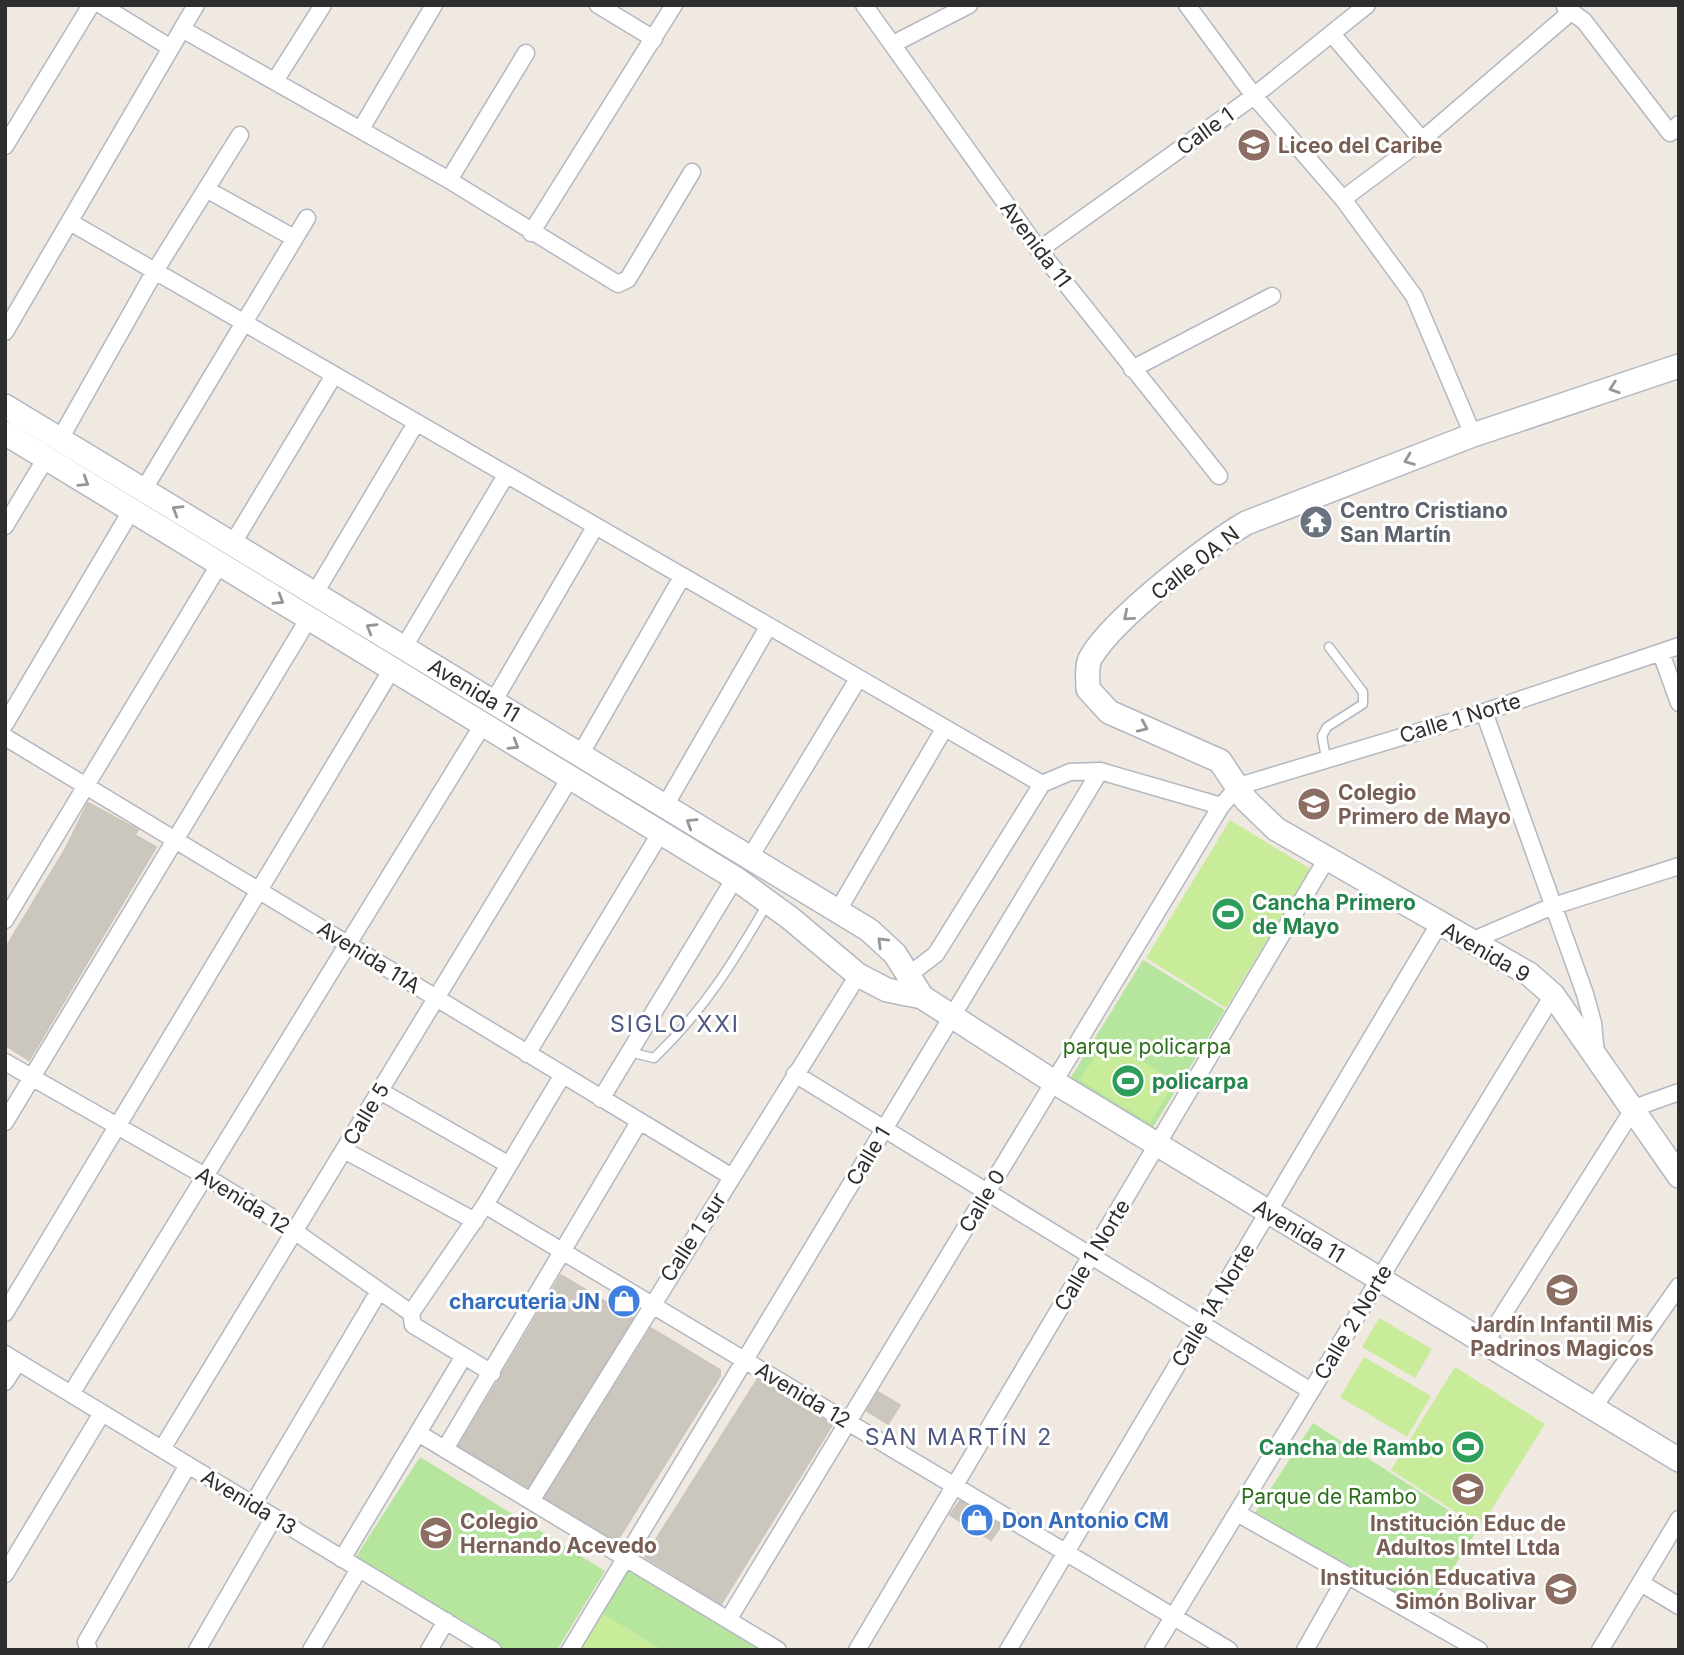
<svg xmlns="http://www.w3.org/2000/svg" width="1684" height="1655" viewBox="0 0 1684 1655" font-family="Inter,sans-serif">
  <style>
    .green { fill: #b6e59e }
    .pitch { fill: #c9ec9a }
    .building { fill: #cbc7bf; stroke: #cbc5ba; stroke-width: 2 }
    .lines { fill: none; stroke-linecap: round; stroke-linejoin: round }
    .lane-casing { stroke: #b4b7c1; stroke-width: 11 }
    .street-casing { stroke: #b4b7c1; stroke-width: 19 }
    .secondary-casing { stroke: #b4b7c1; stroke-width: 26 }
    .lane { stroke: #fff; stroke-width: 8 }
    .street { stroke: #fff; stroke-width: 16 }
    .secondary { stroke: #fff; stroke-width: 23 }
    .oneway { stroke: #969696 }
    .labels { text-anchor: middle; dominant-baseline: central; stroke-width: 6; stroke-linejoin: round; paint-order: stroke }
    .street-label { font-size: 21px; fill: #2e2e2e; stroke: #fff }
    .education-label { font-size: 21px; font-weight: bold; fill: #785e54; stroke: #fff; text-anchor: start }
    .worship-label { font-size: 21px; font-weight: bold; fill: #5b616d; stroke: #fff; text-anchor: start }
    .leisure-label { font-size: 21px; font-weight: bold; fill: #27864d; stroke: #fff; text-anchor: start }
    .park-label { font-size: 21px; fill: #2c6e1b; stroke: #fff }
    .shop-label { font-size: 21px; font-weight: bold; fill: #366cbe; stroke: #fff; text-anchor: end }
    .neighbourhood-label { font-size: 23px; letter-spacing: 2px; fill: #4d5680; stroke: #fff }
  </style>
  <rect width="100%" height="100%" fill="#efe9e1"/>
  <path class="green" d="M1143 960 1225 1010 1150 1132 1068 1082Z
    M1313 1423 1478 1529 1423 1616 1255 1513Z
    M420 1457 605 1571 557 1650H505L352 1563Z
    M625 1569 760 1650H662L599 1612Z"/>
  <path class="pitch" d="M1230 820 1310 869 1226 1008 1146 958Z
    M1106 1039 1175 1081 1150 1123 1080 1080Z
    M1379 1318 1432 1349 1415 1378 1362 1347Z
    M1364 1357 1431 1396 1407 1437 1340 1397Z
    M1455 1367 1545 1424 1480 1528 1391 1470Z
    M599 1612 662 1650H577Z"/>
  <path class="building" d="M88 803 138 830 135 835 156 847 29 1060 5 1045V949L66 848Z
    M561 1275 633 1318 528 1487 459 1446Z
    M651 1328 720 1370V1376L617 1541 545 1498Z
    M757 1380 832 1425 721 1604 645 1557Z
    M878 1392 900 1405 888 1424 867 1411Z
    M960 1501 1001 1526 991 1540 950 1515Z"/>
  <g class="lines">
    <defs>
      <path id="lane" d="M1326 758 1322 736 1327 727 1363 704V692L1329 647
        M629 1052 654 1058C704 1010 733 963 767 904"/>
      <path id="street" d="M101 5 171 48
        M598 5 654 39
        M864 5 1039 250 1219 476
        M1187 5 1254 96 1343 199 1414 296 1473 435
        M1565 7 1584 21 1670 133 1679 124
        M182 29 449 180 618 284 628 279 692 172
        M1332 34 1422 140
        M893 44 969 5
        M275 81 323 5
        M361 129 434 5
        M5 146 91 5
        M449 180 526 53
        M206 189 294 238
        M1343 199 1422 140 1572 11
        M70 222 1042 784
        M531 233 674 5
        M1039 250 1254 96 1367 5
        M5 332 196 5
        M1132 369 1272 296
        M60 439 155 271 240 135
        M144 489 307 218
        M5 526 46 458
        M233 543 334 375
        M315 593 416 423
        M404 647 506 475
        M1661 653 1679 703
        M493 702 595 527
        M1484 712 1585 994 1593 1023 1596 1055
        M5 724 131 511
        M5 737 732 1177
        M580 755 682 577
        M665 806 768 627
        M749 859 858 679
        M837 912 944 729
        M5 920 219 565
        M1471 941 1553 906 1679 866
        M910 974 936 954 1042 784 1070 772 1100 771 1221 806
        M527 1054 661 832
        M5 1062 205 1176 294 1231 411 1313 413 1325 492 1373
        M795 1074 1311 1391
        M380 1091 509 1165
        M601 1099 735 878
        M5 1122 309 618
        M344 1150 475 1221
        M485 1205 1229 1650
        M5 1313 392 669
        M411 1313 485 1205 562 1076
        M1485 1343 1634 1108 1679 1092
        M5 1354 493 1650
        M5 1382 18 1362
        M71 1394 482 726
        M1593 1408 1679 1286
        M418 1433 778 1650
        M162 1449 570 778
        M445 1449 639 1122
        M531 1501 858 975
        M253 1504 379 1291
        M1237 1513 1479 1650
        M342 1559 464 1356
        M5 1574 102 1413
        M1641 1583 1679 1606
        M728 1620 1221 806 1239 786 1484 712 1679 646
        M89 1650 86 1642 188 1465
        M197 1650 274 1517
        M311 1650 359 1569
        M429 1650 446 1621
        M570 1650 1100 771
        M857 1650 1326 860
        M1008 1650 1439 924
        M1153 1650 1553 995
        M1305 1650 1347 1576
        M1600 1650 1679 1519"/>
      <path id="secondary" d="M1679 366 1473 435 1246 523C1206 547 1114 618 1091 657 1086 665 1088 680 1088 689L1109 712 1220 761 1246 800 1276 829 1529 974 1553 995 1679 1176
        M5 406 869 930 895 954 922 997
        M5 433 735 878 790 918 858 975 887 990 922 997 1054 1082 1679 1460"/>
    </defs>
    <use href="#lane" class="lane-casing"/>
    <use href="#street" class="street-casing"/>
    <use href="#secondary" class="secondary-casing"/>
    <use href="#lane" class="lane"/>
    <use href="#street" class="street"/>
    <use href="#secondary" class="secondary"/>
  </g>
  <defs><path id="oneway-chevron" d="M-2-3.5L2.5 0L-2 3.5" fill="none" stroke-width="1.6" stroke-linecap="round" stroke-linejoin="round" transform="scale(1.75)"/></defs>
  <g class="oneway">
    <use href="#oneway-chevron" transform="translate(1614 388) rotate(161)"/>
    <use href="#oneway-chevron" transform="translate(1409 460) rotate(159)"/>
    <use href="#oneway-chevron" transform="translate(84 482) rotate(32)"/>
    <use href="#oneway-chevron" transform="translate(177 510) rotate(-149)"/>
    <use href="#oneway-chevron" transform="translate(279 600) rotate(31)"/>
    <use href="#oneway-chevron" transform="translate(1128 616) rotate(140)"/>
    <use href="#oneway-chevron" transform="translate(371 628) rotate(-149)"/>
    <use href="#oneway-chevron" transform="translate(1143 727) rotate(24)"/>
    <use href="#oneway-chevron" transform="translate(514 745) rotate(31)"/>
    <use href="#oneway-chevron" transform="translate(691 823) rotate(-148)"/>
    <use href="#oneway-chevron" transform="translate(882 942) rotate(-136)"/>
  </g>
  <defs>
    <symbol id="school-disc" viewBox="-11 -11 22 22"><circle r="9.5" fill="#8d6e63" stroke="#fff"/><path d="M0-5L7-2L0 1L-7-2ZM-4 1L0 2.5L4 1V4Q0 6-4 4Z" fill="#fff"/></symbol>
    <symbol id="temple-disc" viewBox="-11 -11 22 22"><circle r="9.5" fill="#6b7280" stroke="#fff"/><path d="M0-6L5-2H3V0L6.5 2.5H4V6H1.5V3h-3V6H-4V2.5H-6.5L-3 0V-2H-5Z" fill="#fff"/></symbol>
    <symbol id="stadium-disc" viewBox="-11 -11 22 22"><circle r="9.5" fill="#2e9e5b" stroke="#fff"/><path d="M0-5a6.5 5 0 1 0 0 10a6.5 5 0 1 0 0-10ZM-3.5-1.8h7v3.6h-7Z" fill="#fff"/></symbol>
    <symbol id="shop-disc" viewBox="-11 -11 22 22"><circle r="9.5" fill="#3f7fe0" stroke="#fff"/><path d="M-5-2.5h2.3a2.7 3.5 0 0 1 5.4 0H5L5.5 6h-11ZM-1.5-2.5h3a1.5 2.3 0 0 0-3 0Z" fill="#fff"/></symbol>
  </defs>
  <g fill-rule="evenodd">
    <use href="#school-disc" x="1235" y="126" width="38" height="38"/>
    <use href="#temple-disc" x="1297" y="503" width="38" height="38"/>
    <use href="#school-disc" x="1295" y="785" width="38" height="38"/>
    <use href="#stadium-disc" x="1209" y="895" width="38" height="38"/>
    <use href="#stadium-disc" x="1109" y="1062" width="38" height="38"/>
    <use href="#school-disc" x="1543" y="1271" width="38" height="38"/>
    <use href="#shop-disc" x="605" y="1282" width="38" height="38"/>
    <use href="#stadium-disc" x="1449" y="1428" width="38" height="38"/>
    <use href="#school-disc" x="1449" y="1470" width="38" height="38"/>
    <use href="#shop-disc" x="958" y="1501" width="38" height="38"/>
    <use href="#school-disc" x="417" y="1514" width="38" height="38"/>
    <use href="#school-disc" x="1542" y="1570" width="38" height="38"/>
  </g>
  <g class="labels">
    <g class="street-label">
      <text transform="translate(1205 131) rotate(-36)">Calle 1</text>
      <text transform="translate(1036 244) rotate(53)">Avenida 11</text>
      <text transform="translate(1195 563) rotate(-38)">Calle 0A N</text>
      <text transform="translate(474 690) rotate(31)">Avenida 11</text>
      <text transform="translate(1460 718) rotate(-17)">Calle 1 Norte</text>
      <text transform="translate(1486 952) rotate(30)">Avenida 9</text>
      <text transform="translate(369 957) rotate(32)">Avenida 11A</text>
      <text transform="translate(366 1114) rotate(-59)">Calle 5</text>
      <text transform="translate(868 1156) rotate(-59)">Calle 1</text>
      <text transform="translate(243 1200) rotate(32)">Avenida 12</text>
      <text transform="translate(982 1201) rotate(-59)">Calle 0</text>
      <text transform="translate(1299 1231) rotate(31)">Avenida 11</text>
      <text transform="translate(693 1237) rotate(-57)">Calle 1 sur</text>
      <text transform="translate(1092 1255) rotate(-59)">Calle 1 Norte</text>
      <text transform="translate(1213 1305) rotate(-59)">Calle 1A Norte</text>
      <text transform="translate(1353 1322) rotate(-59)">Calle 2 Norte</text>
      <text transform="translate(803 1395) rotate(31)">Avenida 12</text>
      <text transform="translate(249 1502) rotate(31)">Avenida 13</text>
    </g>
    <g class="education-label">
      <text x="1278" y="145">Liceo del Caribe</text>
      <text x="1338" y="792">Colegio<tspan x="1338" dy="24">Primero de Mayo</tspan></text>
      <text x="1562" y="1324" text-anchor="middle">Jardín Infantil Mis<tspan x="1562" dy="24">Padrinos Magicos</tspan></text>
      <text x="460" y="1521">Colegio<tspan x="460" dy="24">Hernando Acevedo</tspan></text>
      <text x="1468" y="1523" text-anchor="middle">Institución Educ de<tspan x="1468" dy="24">Adultos Imtel Ltda</tspan></text>
      <text x="1536" y="1577" text-anchor="end">Institución Educativa<tspan x="1536" dy="24">Simón Bolivar</tspan></text>
    </g>
    <g class="worship-label">
      <text x="1340" y="510">Centro Cristiano<tspan x="1340" dy="24">San Martín</tspan></text>
    </g>
    <g class="leisure-label">
      <text x="1252" y="902">Cancha Primero<tspan x="1252" dy="24">de Mayo</tspan></text>
      <text x="1152" y="1081">policarpa</text>
      <text x="1444" y="1447" text-anchor="end">Cancha de Rambo</text>
    </g>
    <g class="park-label">
      <text x="1147" y="1046">parque policarpa</text>
      <text x="1329" y="1496">Parque de Rambo</text>
    </g>
    <g class="shop-label">
      <text x="600" y="1301">charcuteria JN</text>
      <text x="1002" y="1520" text-anchor="start">Don Antonio CM</text>
    </g>
    <g class="neighbourhood-label">
      <text x="675" y="1024">SIGLO XXI</text>
      <text x="959" y="1437">SAN MARTÍN 2</text>
    </g>
  </g>
  <rect width="1684" height="1655" fill="none" stroke="#2e2e2e" stroke-width="14"/>
</svg>
